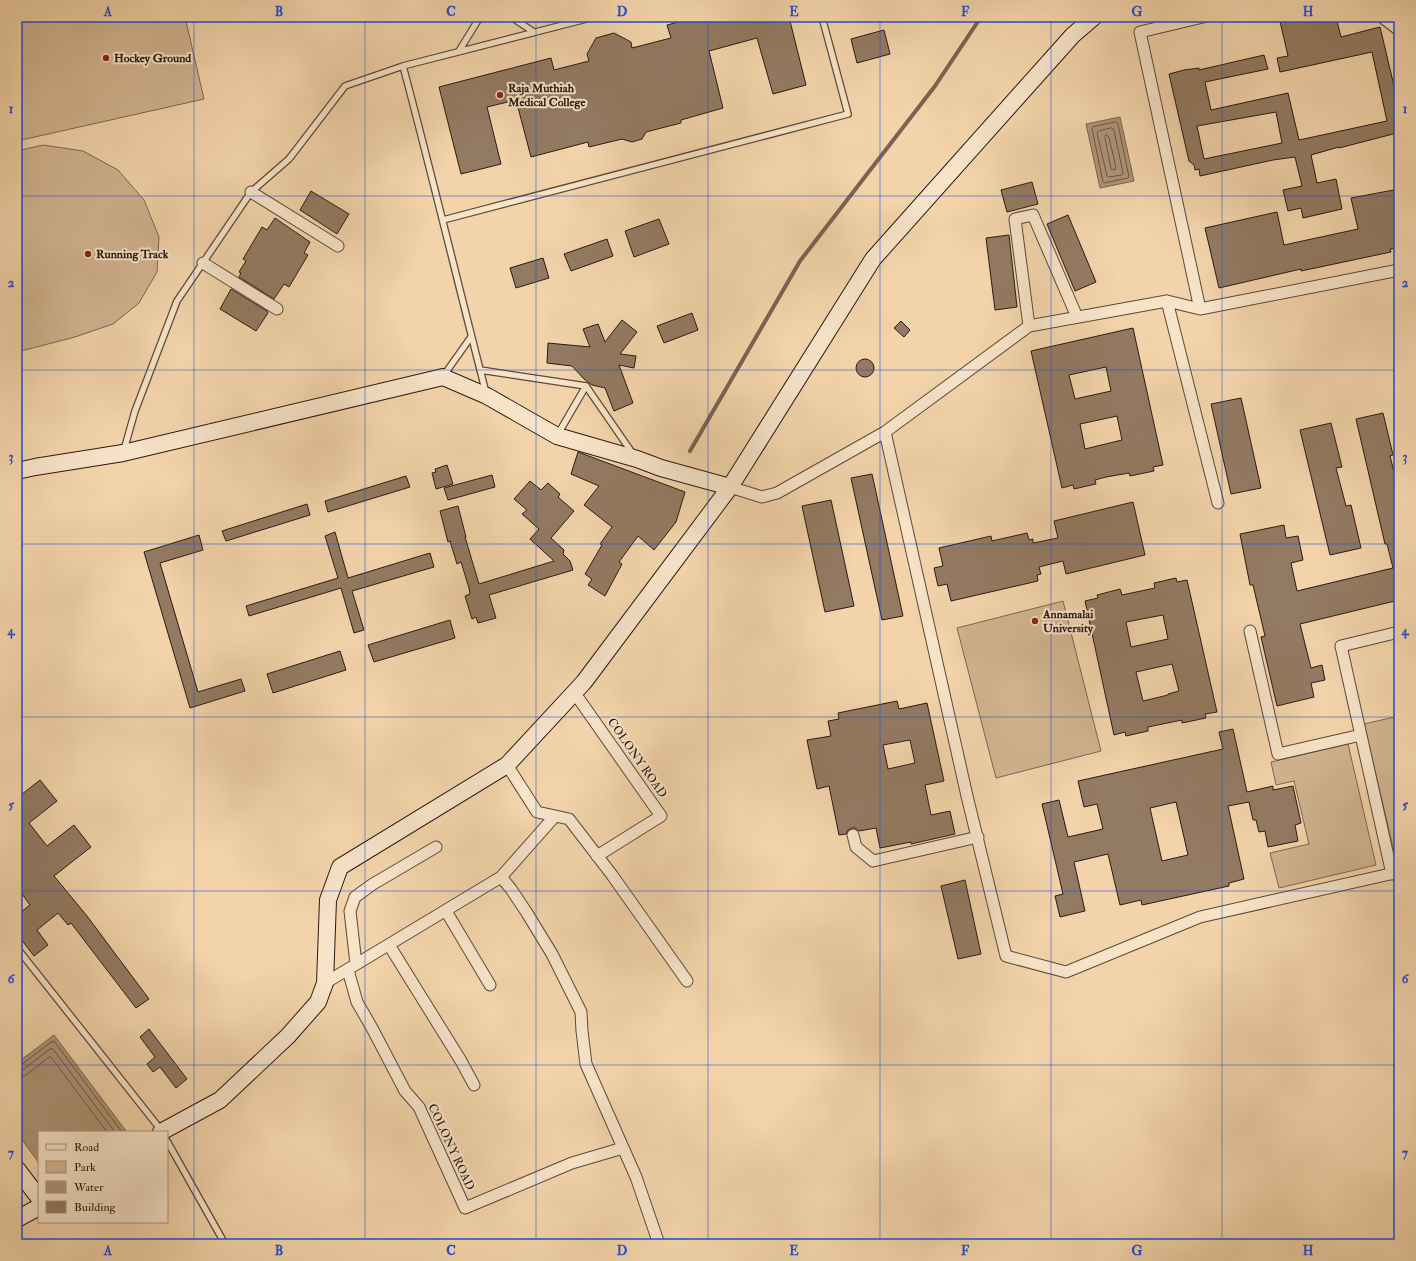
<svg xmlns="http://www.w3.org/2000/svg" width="1416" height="1261" viewBox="0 0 1416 1261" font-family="'IM FELL Double Pica',serif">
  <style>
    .green { fill: #d1b490; stroke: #7e6652 }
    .water { fill: #af9477; stroke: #7a634f }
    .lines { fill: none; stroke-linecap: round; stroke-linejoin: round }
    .shore { stroke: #6c5645; stroke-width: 1 }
    .stream { stroke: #7a634f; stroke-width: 4 }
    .building { fill: #937a62; stroke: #2a1913; fill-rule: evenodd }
    .lane-casing { stroke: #5c4839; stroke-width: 8 }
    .street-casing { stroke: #5c4839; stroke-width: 13 }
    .secondary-casing { stroke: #2a1913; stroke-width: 18 }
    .lane { stroke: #f7e3c8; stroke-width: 5.5 }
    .street { stroke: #f7e3c8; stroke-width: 11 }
    .secondary { stroke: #f7e3c8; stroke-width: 16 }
    .grid { fill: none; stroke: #1d4ed8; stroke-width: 1; stroke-opacity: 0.55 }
    .poi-dot { fill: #8f2418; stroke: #f7e3c8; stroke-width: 1.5 }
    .labels { text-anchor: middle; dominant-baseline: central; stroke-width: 4; stroke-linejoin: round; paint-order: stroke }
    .poi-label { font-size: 12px; font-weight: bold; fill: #2a1913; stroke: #f7e3c8; text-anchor: start }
    .street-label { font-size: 12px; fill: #2a1913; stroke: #f7e3c8 }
    .neatline { fill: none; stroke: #1d4ed8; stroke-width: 1.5 }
    .grid-label { font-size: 13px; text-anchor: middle; font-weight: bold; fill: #1d4ed8 }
  </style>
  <rect width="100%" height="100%" fill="#f3d4aa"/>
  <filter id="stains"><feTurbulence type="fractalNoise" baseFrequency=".005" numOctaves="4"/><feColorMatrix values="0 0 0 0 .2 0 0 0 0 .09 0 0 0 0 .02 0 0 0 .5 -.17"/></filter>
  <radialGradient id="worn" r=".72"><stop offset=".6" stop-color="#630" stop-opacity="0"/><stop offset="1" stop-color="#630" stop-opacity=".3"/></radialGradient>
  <path class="green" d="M17 17H185L204 99 17 141Z
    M43 145 83 151 118 170 144 200 159 237 157 272 139 303 113 324 75 337 17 352V151Z
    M1063 601 1101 751 996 778 957 628Z
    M1399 716V859L1396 860 1364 724Z
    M1348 744 1376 865 1279 888 1270 853 1309 844 1294 781 1276 785 1271 762Z"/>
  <path class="water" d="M1120 117 1134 181 1100 188 1086 124Z
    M54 1035 126 1131 124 1132H39V1163L17 1133V1063Z"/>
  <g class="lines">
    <path class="shore" d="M1116 122 1118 124 1129 177 1128 178 1104 183 1103 182 1092 129 1093 127Z
      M1112 128 1114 130 1123 173 1122 175 1109 177 1107 176 1097 133 1099 131Z
      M1106 135 1109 137 1116 168 1115 170 1111 169 1105 138Z
      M17 1066 21 1065 51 1042 54 1041 122 1132
      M17 1071 24 1069 50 1049H53L115 1132
      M17 1077 26 1075 49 1057H51L107 1132"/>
    <path class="stream" d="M690 451 800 261 935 86 981 17"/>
  </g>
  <path class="building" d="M697 17H789L806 85 773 94 757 38 709 51 723 108 681 120V123L646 132 642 139 632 142 622 139 589 147 588 142 531 157 516 100 487 107 501 164 461 174 439 87 551 58 554 70 589 61 587 54 596 38 614 33 631 42 632 48 671 38 667 25Z
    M1279 17H1336L1341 37 1380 27 1399 107V118L1397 119 1399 129 1396 130 1397 133 1339 148V147L1311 155 1317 183 1336 179 1342 209 1303 218 1301 208 1288 211 1283 190 1302 186 1295 157 1273 160 1200 176 1199 169 1195 170 1194 165 1189 161 1169 74 1184 70 1199 68V70L1264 55 1268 69 1205 82 1211 110 1288 93 1299 140 1387 121 1372 52 1280 72 1277 58 1288 56ZM1276 112 1282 143 1204 159 1197 126Z
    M884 30 890 54 857 63 851 39Z
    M1032 182 1038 204 1007 212 1001 190Z
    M1399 189V248L1390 249 1391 252 1301 271V269L1219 288 1205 228 1277 212 1284 245 1358 229 1351 198Z
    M311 191 349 214 337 234 300 210Z
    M1068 215 1096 282 1075 291 1047 224Z
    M275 218 310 242 304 253 308 255 289 287 284 284 274 299 239 277 241 273 239 272 246 261 243 259 262 227 267 230Z
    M659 219 669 244 634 257 625 231Z
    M1009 235 1017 307 995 310 986 238Z
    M607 239 613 256 571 271 564 254Z
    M543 258 549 278 516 288 510 268Z
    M231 289 267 311 268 313 256 331 220 309Z
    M692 313 698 330 664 343 657 326Z
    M622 320 637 332 620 354 636 356 634 368 619 365 633 403 614 411 605 388 592 385 584 379 572 366 547 363 548 343 590 347 583 329 598 324 605 342Z
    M901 321 910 330 904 337 894 328Z
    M1133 328 1163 465 1153 467 1154 471 1130 476 1129 473 1106 477 1095 480 1096 484 1074 489 1073 485 1062 488 1031 351ZM1106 367 1111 391 1075 399 1069 375ZM1117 416 1122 440 1085 449 1080 424Z
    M856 368a9 9 0 1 1 18 0a9 9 0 1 1-18 0Z
    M1241 398 1261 488 1231 494 1211 404Z
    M1383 413 1393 455 1390 456 1399 492V600L1300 624 1311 668 1322 665 1325 680 1311 683 1314 697 1277 706 1261 637 1265 636 1253 585H1250L1240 534 1284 525 1286 538 1298 536 1303 560 1291 563 1297 591 1393 568 1387 544H1385L1356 419Z
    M1331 423 1342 467 1336 468 1346 506 1351 505 1361 548 1330 555 1300 430Z
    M578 452 685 492 676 522 654 550 638 536 619 562 622 564 605 596 588 585 592 579 585 574 602 545 600 544 612 527 584 505 599 486 571 474Z
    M447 465 453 484 436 489 432 473 436 472 435 469Z
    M872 474 903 616 882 620 851 478Z
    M492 475 495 487 448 500 444 488Z
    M406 476 410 487 328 512 325 501Z
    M530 481 541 490 548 483 560 494 558 497 574 511 551 538 564 550 563 554 570 561 573 570 489 595 496 618 478 623 476 617 472 619 465 596 470 594 469 588 461 562 457 564 450 541 448 542 440 511 458 506 466 537H465L479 584 554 561 530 539 539 529 522 514 527 510 514 499Z
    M831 500 854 606 825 612 802 506Z
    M1133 502 1145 555 1066 574 1063 561 1039 567 1041 574 1037 575 1038 581 951 601 947 584 938 586 934 568 943 566 939 548 991 536 992 541 1027 533 1029 540 1033 539V543L1058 538 1054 521Z
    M307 504 310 515 226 541 222 531Z
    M335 532 348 578 430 553 434 567 352 591 364 630 354 633 341 588 249 616 246 606 338 578 325 536Z
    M199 535 203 550 160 563 198 692 241 679 245 691 190 708 144 552Z
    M1176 578 1177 582 1187 580 1217 712 1205 714 1206 718 1182 723V720L1148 727V731L1126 736 1125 732 1114 735 1085 601 1098 598 1097 595 1120 589 1122 595 1155 588 1154 583ZM1163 615 1168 639 1131 647 1126 622ZM1172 664 1179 691 1168 694V695L1143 701 1136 672Z
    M450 620 455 638 374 662 368 645Z
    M340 651 346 670 273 693 267 674Z
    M897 701 899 709 927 703 944 781 925 785 931 815 950 811 955 834 911 844V842L880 848 876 828 859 831 855 828H852L848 830 846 834 839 835 829 786 817 789 807 740 831 736 828 721 839 719 838 713ZM910 740 915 763 888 769 883 745Z
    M1233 729 1247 792 1273 786V790L1293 786 1301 823 1295 825 1298 841 1268 847 1265 831 1259 832 1256 820H1253L1249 802 1228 806 1244 879 1229 883V886L1142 905 1141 900 1120 905 1108 854 1074 862 1085 911 1060 917 1055 896 1063 894 1042 804 1059 800 1068 837 1103 829 1097 804 1084 807 1078 781 1223 749 1219 732ZM1176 802 1188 855 1162 861 1150 808Z
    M40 780 57 801 29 823 47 846 74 825 91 847 54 876 87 916 149 999 136 1008 71 923 68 925 58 913 37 930 48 945 34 956 17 934V915L30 905 17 887V798Z
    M965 880 981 954 958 959 941 886Z
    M149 1029 187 1079 176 1088 160 1067 153 1072 147 1064 155 1057 140 1037Z"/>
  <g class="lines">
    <defs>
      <path id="lane" d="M511 17 534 32
        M459 51 480 17
        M443 220 848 114 822 17
        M480 370 586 386 633 454
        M444 375 471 337
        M486 393C458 284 432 175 403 66L594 17
        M558 434 586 386
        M124 450 135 411 177 301 251 192 289 159 345 86 403 66
        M17 948 161 1130
        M167 1141 225 1244"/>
      <path id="street" d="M1382 17 1399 30
        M251 192 338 246
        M203 263 277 309
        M1167 301 1218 503
        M1200 309 1140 32 1203 17
        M1029 326 1015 219 1033 215 1077 317
        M885 432 967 796 1006 956 1066 972 1200 917 1399 872
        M730 487 762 497 777 493 885 432 1029 326 1167 301 1200 309 1399 270
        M1250 631 1278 754 1361 735
        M574 692 661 816 597 856
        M507 765 537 812 569 819 612 875 687 981
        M853 835 856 847 873 861 978 837
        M1392 874 1341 646 1399 632
        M501 877 555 816
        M446 911 490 985
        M389 945 461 1061 474 1085
        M356 964 350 911 355 897 373 884 436 847
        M348 970 357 1002 372 1028 405 1091 419 1107 465 1208 572 1163 623 1148
        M325 983 501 877 511 889 527 913 552 954 581 1012 582 1031 586 1064 636 1177 659 1244"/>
      <path id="secondary" d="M17 471 35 467 123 453 443 377 487 396 557 436 637 459 661 468 730 487
        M161 1132 220 1100 288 1036 318 1002 325 983 328 900 340 867 507 765 584 682 730 487 873 259 1073 35 1094 17
        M17 1169 39 1198
        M17 1219 39 1207"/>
    </defs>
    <use href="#lane" class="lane-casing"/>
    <use href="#street" class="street-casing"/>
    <use href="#secondary" class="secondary-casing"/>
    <use href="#lane" class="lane"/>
    <use href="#street" class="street"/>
    <use href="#secondary" class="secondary"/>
  </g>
  <path class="grid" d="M194 17V1244M365 17V1244M536 17V1244M708 17V1244M880 17V1244M1051 17V1244M1222 17V1244M17 196H1399M17 370H1399M17 544H1399M17 717H1399M17 891H1399M17 1065H1399"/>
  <g class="poi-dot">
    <circle cx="106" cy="58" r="4"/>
    <circle cx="500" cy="95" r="4"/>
    <circle cx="88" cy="254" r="4"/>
    <circle cx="1035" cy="621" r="4"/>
  </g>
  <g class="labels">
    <g class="poi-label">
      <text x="114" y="58">Hockey Ground</text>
      <text x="508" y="88">Raja Muthiah<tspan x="508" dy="14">Medical College</tspan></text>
      <text x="96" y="254">Running Track</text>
      <text x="1043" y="614">Annamalai<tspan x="1043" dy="14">University</tspan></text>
    </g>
    <g class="street-label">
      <text transform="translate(637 758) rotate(55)">COLONY ROAD</text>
      <text transform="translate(451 1147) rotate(65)">COLONY ROAD</text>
    </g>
  </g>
  <rect width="1416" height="1261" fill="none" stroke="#f3d4aa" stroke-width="44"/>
  <rect x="38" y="1131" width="130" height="92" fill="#f7e3c8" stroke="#a59280"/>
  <rect x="46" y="1144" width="20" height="6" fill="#f7e3c8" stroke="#a59280"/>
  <text x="74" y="1151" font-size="12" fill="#2a1913">Road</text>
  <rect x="46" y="1161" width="20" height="12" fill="#d1b490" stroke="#a59280"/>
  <text x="74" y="1171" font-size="12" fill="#2a1913">Park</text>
  <rect x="46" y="1181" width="20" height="12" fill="#af9477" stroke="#a59280"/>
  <text x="74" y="1191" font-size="12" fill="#2a1913">Water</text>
  <rect x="46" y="1201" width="20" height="12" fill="#937a62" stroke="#a59280"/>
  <text x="74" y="1211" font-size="12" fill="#2a1913">Building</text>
  <rect x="22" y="22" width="1372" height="1217" class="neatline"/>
  <g class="grid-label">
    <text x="108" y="16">A</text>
    <text x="279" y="16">B</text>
    <text x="451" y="16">C</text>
    <text x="622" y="16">D</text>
    <text x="794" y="16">E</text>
    <text x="965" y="16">F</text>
    <text x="1137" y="16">G</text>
    <text x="1308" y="16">H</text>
    <text x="11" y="113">1</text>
    <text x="1405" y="113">1</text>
    <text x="11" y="287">2</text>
    <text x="1405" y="287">2</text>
    <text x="11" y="461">3</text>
    <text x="1405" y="461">3</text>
    <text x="11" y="635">4</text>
    <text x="1405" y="635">4</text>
    <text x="11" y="809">5</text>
    <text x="1405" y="809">5</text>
    <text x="11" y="983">6</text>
    <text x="1405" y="983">6</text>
    <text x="11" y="1157">7</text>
    <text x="1405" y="1157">7</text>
    <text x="108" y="1255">A</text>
    <text x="279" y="1255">B</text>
    <text x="451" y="1255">C</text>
    <text x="622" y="1255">D</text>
    <text x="794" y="1255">E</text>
    <text x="965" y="1255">F</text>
    <text x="1137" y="1255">G</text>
    <text x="1308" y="1255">H</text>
  </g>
  <rect width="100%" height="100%" filter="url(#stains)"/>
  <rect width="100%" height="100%" fill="url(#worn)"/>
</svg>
